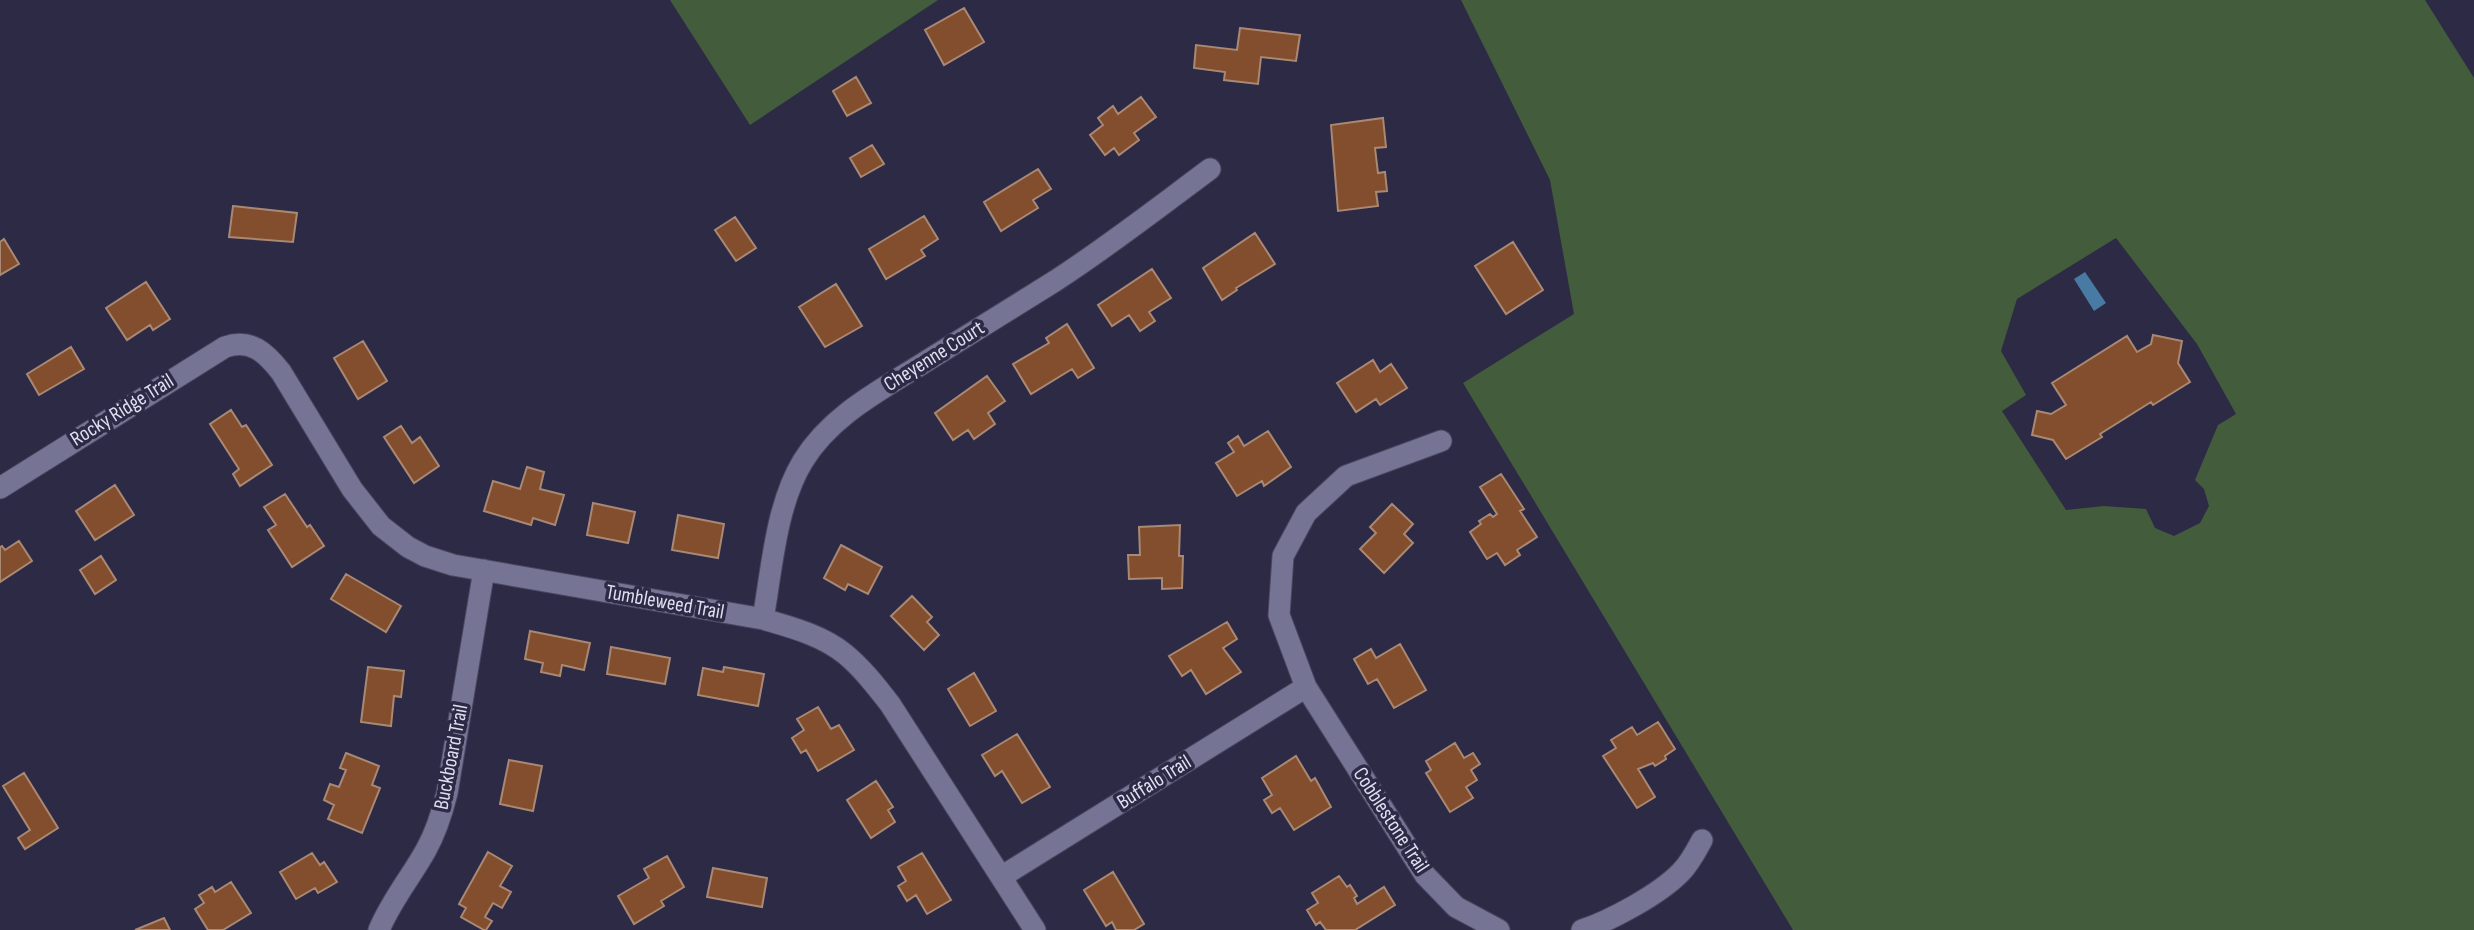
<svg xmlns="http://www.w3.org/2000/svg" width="2474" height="930" viewBox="0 0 2474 930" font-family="'Sofia Sans Condensed',sans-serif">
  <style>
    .green { fill: #435c3c; fill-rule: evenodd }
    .water { fill: #487ba3 }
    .building { fill: #824e2d; stroke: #a98874; stroke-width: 2 }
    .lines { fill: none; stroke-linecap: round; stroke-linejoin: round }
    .minor-casing { stroke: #4a475f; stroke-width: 23 }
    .minor { stroke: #767495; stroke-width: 21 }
    .labels { text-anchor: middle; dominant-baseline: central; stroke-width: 7; stroke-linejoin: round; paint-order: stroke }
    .street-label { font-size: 21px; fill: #dfdef1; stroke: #2d2a46 }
  </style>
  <rect width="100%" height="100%" fill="#2d2a46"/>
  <path class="green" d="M670 0H938L750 125Z
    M1461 0H2425L2474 78V930H1793L1463 383 1574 314 1550 180ZM2116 238 2197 344 2236 414 2218 425 2195 480 2204 489 2209 506 2200 523 2174 536 2155 528 2146 509 2104 506 2066 510 2002 411 2026 395 2001 351 2017 299Z"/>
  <path class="water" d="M2085 272 2106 303 2094 311 2074 279Z"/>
  <path class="building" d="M964 8 984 42 944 65 925 30Z
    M1240 28 1300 35 1296 61 1261 57 1258 84 1224 80 1225 72 1194 68 1196 45 1237 50Z
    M856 77 871 103 847 116 833 91Z
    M1141 97 1156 117 1134 133 1139 140 1119 155 1114 148 1105 155 1090 135 1103 125 1098 118 1113 106 1118 114Z
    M1383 118 1386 147 1375 148 1378 173 1385 172 1387 191 1376 192 1378 206 1338 211 1331 125Z
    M872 145 884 164 861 177 850 158Z
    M1038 169 1051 189 1033 200 1038 208 1001 231 984 202Z
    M233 206 297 213 293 242 229 237Z
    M924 216 938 239 921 250 925 256 886 279 869 249Z
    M735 217 756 248 736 261 715 230Z
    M1255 233 1275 264 1236 288 1237 290 1222 300 1203 268Z
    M4 239 19 264 0 275V242Z
    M1513 242 1543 290 1506 314 1475 266Z
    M1152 269 1171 298 1149 312 1155 321 1140 331 1129 315 1112 326 1098 305Z
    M146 282 170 319 153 330 150 325 127 340 106 308Z
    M836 284 862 326 825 347 799 307Z
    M1067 324 1094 368 1078 378 1072 369 1031 394 1013 364 1049 343 1046 338Z
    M2153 335 2182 341 2178 363 2190 382 2153 405 2151 402 2100 434 2102 437 2066 459 2053 440 2032 435 2037 411 2051 414 2066 405 2052 383 2127 336 2137 352 2151 344Z
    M363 341 387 381 358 399 334 358Z
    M71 347 84 369 39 395 27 374Z
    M1373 360 1380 372 1391 364 1407 388 1380 405 1376 399 1356 412 1337 383Z
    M987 376 1005 401 988 413 995 424 974 439 968 430 953 440 935 413Z
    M231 410 242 427 246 425 272 465 240 486 233 474 239 469 210 424Z
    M401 426 412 443 420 437 439 466 414 483 384 437Z
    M1268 431 1291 467 1264 486 1262 481 1237 496 1216 463 1234 452 1228 443 1238 436 1244 446Z
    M527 467 544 472 540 489 564 495 555 525 533 518 531 525 484 511 493 481 520 489Z
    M1501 474 1524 509 1520 511 1537 537 1517 550 1520 555 1505 565 1497 553 1487 559 1470 532 1481 524 1479 521 1490 514 1493 517 1497 514 1480 487Z
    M115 485 134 515 95 540 76 511Z
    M285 494 307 527 310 525 324 546 292 567 268 530 276 525 264 507Z
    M593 503 635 512 628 543 587 535Z
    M1392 504 1413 524 1404 534 1413 543 1384 573 1360 549 1376 533 1370 527Z
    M678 515 724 524 718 558 672 550Z
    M1180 525 1179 556H1183L1182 588 1162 589V578L1129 579 1128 555H1140L1139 527Z
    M19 541 32 561 0 582V547L2 546 5 550Z
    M841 545 882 567 868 594 848 584 845 590 824 578Z
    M101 556 116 580 95 594 80 570Z
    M346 574 401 606 386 632 331 599Z
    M912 596 932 617 927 622 939 635 924 650 891 616Z
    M1227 622 1237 639 1223 648 1241 672 1206 694 1191 670 1182 676 1169 656Z
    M530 631 590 643 584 670 562 665 560 676 541 672 543 663 525 659Z
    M1400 644 1426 690 1394 708 1377 679 1368 684 1354 659 1371 649 1376 658Z
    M611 647 670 658 665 684 607 674Z
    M368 667 404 671 401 697 394 696 391 726 361 722Z
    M724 667 764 674 758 706 698 695 703 668 723 672Z
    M974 673 996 711 970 726 948 689Z
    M818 707 831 729 839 725 854 750 818 771 806 750 801 753 792 738 804 730 797 719Z
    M1658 722 1675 749 1665 756 1666 759 1655 766 1653 763 1638 769 1655 797 1637 808 1603 756 1616 748 1611 740 1632 727 1637 735Z
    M1017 734 1050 787 1022 803 1002 771 995 776 982 755Z
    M1455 743 1464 758 1473 753 1480 764 1471 770 1477 780 1466 787 1473 798 1450 812 1426 773 1431 770 1426 761Z
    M346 753 379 766 372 785 380 788 362 833 328 819 334 805 324 800 330 784 339 787 346 770 340 768Z
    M1296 756 1311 781 1315 778 1331 807 1294 830 1280 808 1272 813 1264 800 1272 795 1262 778Z
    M509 760 542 766 533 811 500 804Z
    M24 773 58 828 25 849 18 838 30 830 3 786Z
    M876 781 893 807 888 810 895 822 871 838 847 800Z
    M488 852 512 866 500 886 511 892 502 908 493 903 485 917 492 921 486 930H484L461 917 466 908 459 904Z
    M312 853 320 865 324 862 337 882 318 893 315 888 296 899 280 872Z
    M922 853 951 900 927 914 916 895 907 901 898 886 906 881 898 867Z
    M667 856 684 887 661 901 664 906 634 924 618 896 649 878 644 869Z
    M713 868 767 878 762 907 707 897Z
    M1113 872 1144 924 1134 930H1116L1112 922 1106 926 1084 890Z
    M1339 876 1347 887 1350 885 1357 896 1354 898 1357 904 1384 887 1395 905 1355 930H1326L1320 922 1316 925 1307 910 1318 903 1312 893Z
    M231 882 251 913 223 930H208L195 909 204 903 199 895 212 887 215 892Z
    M164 918 170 930H135Z"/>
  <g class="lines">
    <defs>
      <path id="minor" d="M1441 441 1346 476 1306 513 1283 556 1279 615 1306 687 1425 875 1456 907 1499 930
        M0 488 225 347C251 338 266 353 281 372L352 489 381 526 408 547 425 556 453 565 763 619C790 627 822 635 845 654 862 668 876 686 890 704L1035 930
        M763 619C772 568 776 505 803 461 831 415 881 390 925 362 969 335 1012 308 1055 281 1109 246 1159 207 1210 169
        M1001 877 1306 687
        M379 930C391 901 411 877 426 850 436 832 442 813 447 793L484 570
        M1582 930C1610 921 1660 894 1681 872 1690 863 1696 851 1702 840"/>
    </defs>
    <use href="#minor" class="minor-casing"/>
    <use href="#minor" class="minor"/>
  </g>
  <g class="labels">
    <g class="street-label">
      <text transform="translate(934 356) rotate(-32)">Cheyenne Court</text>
      <text transform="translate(122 410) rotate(-32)">Rocky Ridge Trail</text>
      <text transform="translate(665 602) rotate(10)">Tumbleweed Trail</text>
      <text transform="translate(451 757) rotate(-79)">Buckboard Trail</text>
      <text transform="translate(1154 782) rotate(-32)">Buffalo Trail</text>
      <text transform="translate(1391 820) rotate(57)">Cobblestone Trail</text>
    </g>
  </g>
</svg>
